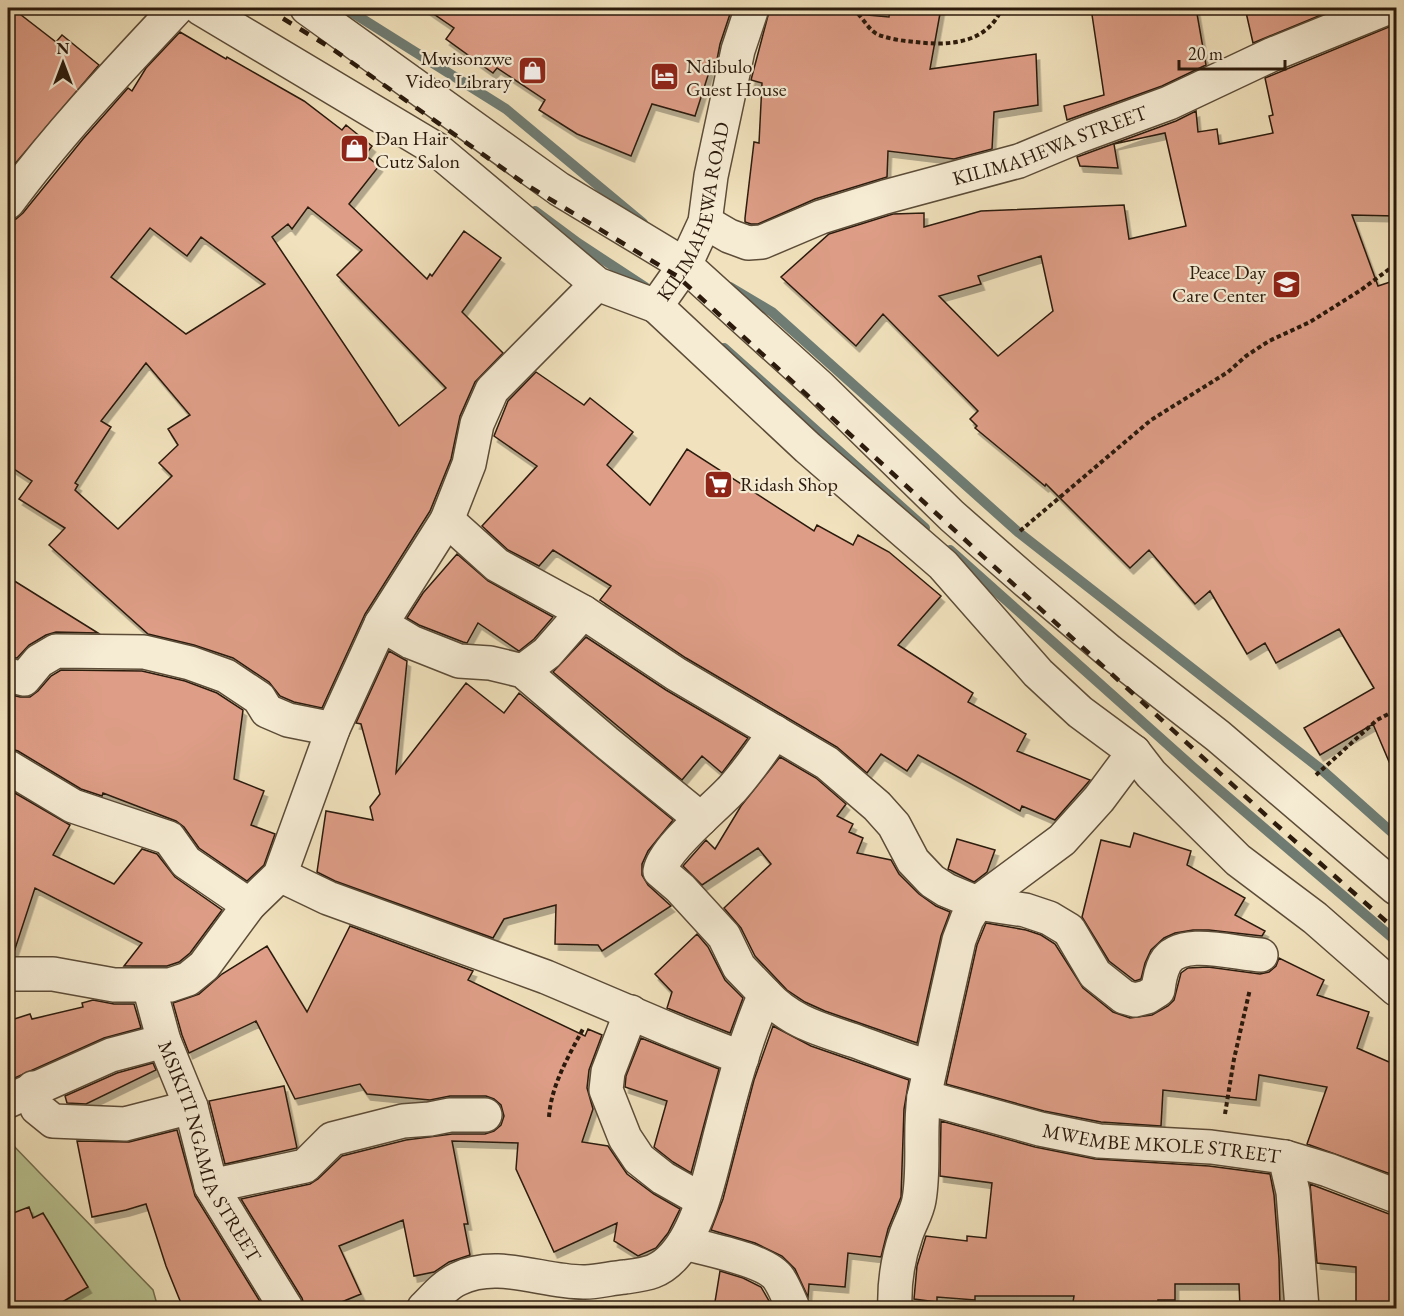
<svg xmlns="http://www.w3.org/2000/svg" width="1404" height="1316" viewBox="0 0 1404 1316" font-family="'EB Garamond',serif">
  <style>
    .green { fill: #b9c392; stroke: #726e4f; stroke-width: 1.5 }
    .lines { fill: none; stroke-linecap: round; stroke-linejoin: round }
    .stream { stroke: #6f7c73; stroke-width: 10 }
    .building { fill: #dd9d86; stroke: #2b1a0c; stroke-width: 1.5; fill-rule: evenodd; filter: url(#shadow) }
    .minor-casing { stroke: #5c4c38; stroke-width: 36 }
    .tertiary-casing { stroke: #5c4c38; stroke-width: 36 }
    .path { stroke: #2b1a0c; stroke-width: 4; stroke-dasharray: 4.5 3; stroke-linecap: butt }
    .minor { stroke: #f6ecd4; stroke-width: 33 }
    .tertiary { stroke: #f6ecd4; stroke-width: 33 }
    .rail { stroke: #2b1a0c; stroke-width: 4.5; stroke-dasharray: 10 10; stroke-linecap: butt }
    .labels { text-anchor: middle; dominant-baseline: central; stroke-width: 4.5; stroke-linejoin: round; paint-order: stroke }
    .poi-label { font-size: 20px; fill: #2b1a0c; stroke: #f6ecd4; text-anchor: start }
    .street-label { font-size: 20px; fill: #2b1a0c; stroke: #f6ecd4 }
  </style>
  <defs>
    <filter id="shadow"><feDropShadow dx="3.5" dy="6" stdDeviation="0" flood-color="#0004"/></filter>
  </defs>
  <rect width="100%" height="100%" fill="#f1e2bd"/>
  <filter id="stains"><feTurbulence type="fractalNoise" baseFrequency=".00333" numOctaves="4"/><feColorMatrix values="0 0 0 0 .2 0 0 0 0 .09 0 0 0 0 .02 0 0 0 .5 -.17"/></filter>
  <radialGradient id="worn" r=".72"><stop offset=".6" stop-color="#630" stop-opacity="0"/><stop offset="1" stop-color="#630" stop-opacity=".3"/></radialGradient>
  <path class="green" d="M8 1140 153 1290 158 1308H8Z"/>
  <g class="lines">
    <path class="stream" d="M345 8 506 109 643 223
      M535 211 578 243 645 287
      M730 287 772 312 1018 532 1322 770 1396 836
      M724 348 925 528
      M950 550 1194 768 1396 941"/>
  </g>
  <path class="building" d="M8 8H12L56 42 62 35 99 65 8 172Z
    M425 8H732L720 44 715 70 710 69 695 116 652 104 631 156 577 134 539 110 545 100 497 68 493 73 446 39 454 28Z
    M770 8H833V12L889 17 890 8H941L930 69 1036 54 1038 105 994 112 992 149 954 159 888 151 887 177 815 199 758 224H751L745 222V218L754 142 759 143 762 83 751 80Z
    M1091 8H1196L1206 65 1162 86 1067 120 1064 106 1104 95Z
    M1245 8H1338L1253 43Z
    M1396 24V216L1352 215 1378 286 1396 280V778L1373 724 1320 755 1304 728 1374 688 1339 629 1276 663 1265 643 1247 654 1210 591 1195 604 1149 550 1130 568 1046 484 1045 486 975 428 977 426 970 419 978 411 883 314 856 346 781 277 829 234 893 214 924 213V227L981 211 1124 205 1129 239 1186 226 1165 133 1114 144 1118 168 1080 166 1077 157 1176 121 1196 111 1198 132 1217 129 1219 144 1273 133 1269 116 1273 115 1265 78ZM1041 256 1053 311 998 356 939 296 981 284 978 276Z
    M180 32 226 59 227 57 304 101 342 130 346 125 372 146 365 155 379 166 349 204 427 279 430 274 432 276 464 231 501 258 462 312 503 353 475 382 460 416 451 459 430 511 365 614 322 708 294 702 280 696 269 682 233 658 194 645 148 634 49 545 65 528 19 499 32 481 8 465V220L16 219 23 213 83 139 128 88 132 91 146 68ZM308 207 362 250 337 275 446 388 399 426 272 237 288 224 292 229ZM150 228 187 256 201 237 265 284 186 334 111 277ZM146 363 190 415 168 429 178 445 159 463 172 476 118 529 75 490 78 485 75 483 111 427 101 421Z
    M536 372 584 405 590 398 633 432 607 465 650 505 687 449 814 531 817 525 853 545 858 535 889 552 941 596 898 645 973 693 968 702 1026 734 1017 751 1090 780 1084 787 1055 820 1022 806 1020 811 918 755 907 771 881 754 867 773 837 747 686 658 600 600 611 586 553 550 539 566 508 550 482 526 537 466 494 436 508 401Z
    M457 554 488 581 553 617 534 639 519 651 478 623 467 643 463 642 419 625 407 618 423 593Z
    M8 577 98 633 56 632 46 635 29 645 17 658 8 657Z
    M586 637 666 690 748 738 722 773 702 756 682 780 553 672Z
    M389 651 407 661 396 773 466 683 504 713 519 693 673 820 648 851 642 864V875L648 885 671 906 602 951 598 945 555 944 556 905 504 919 493 938 335 881 317 872 326 811 373 820 370 807 380 794 361 724 356 723Z
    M61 670 142 671 185 681 217 693 243 710 234 779 264 791 251 825 275 834 264 865 247 881 199 848 184 827 176 821 103 793 102 796 81 789 18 751 8 748V694L20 697H30L38 691 51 676Z
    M780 757 816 778 846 804 837 816 853 824 849 832 863 838 857 853 891 860 899 874 919 894 936 906 950 912 941 936 917 1043 825 1011 805 1002 787 990 755 956 741 928 724 908 771 864 758 848 702 885 683 866 706 840 715 849 741 806Z
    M8 789 70 825 53 855 114 884 142 849 157 854 175 877 222 910 190 953 179 962 167 966H124L142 943 35 888 13 955 8 954Z
    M1134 833 1191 851 1187 865 1245 898 1235 915 1265 931 1262 936 1209 930H1193L1175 933 1164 938 1151 950 1145 963 1141 979 1135 981 1109 961 1082 917 1101 840 1130 847Z
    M957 839 995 850 987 872 974 882 948 869Z
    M986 923 1026 930 1041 935 1055 944 1083 988 1113 1012 1130 1018 1152 1015 1168 1006 1174 1000 1181 973 1188 968 1208 967 1260 974 1269 972 1276 966 1279 958 1324 980 1317 995 1369 1012 1357 1048 1396 1065V1176L1307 1144 1327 1087 1259 1075 1256 1100 1163 1090 1161 1126 1101 1122 1044 1111 946 1084 977 945Z
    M350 926 473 971 468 980 585 1036 588 1029 602 1035 589 1070 587 1088 593 1109 582 1142 608 1146 627 1174 654 1194 680 1209 668 1233 656 1248 638 1256 614 1241 617 1223 554 1252 516 1169 518 1143 452 1141 468 1224H464L470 1255 449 1262 434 1272 414 1276 403 1220 339 1246 361 1294 327 1308H305L302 1298 241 1199 310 1184 318 1179 342 1156 406 1140 452 1134H485L494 1131 501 1125 504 1116 501 1105 494 1099 486 1096H450L430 1100 367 1094 360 1084 295 1099 256 1021 189 1053 182 1035 173 1003 199 994 222 974 267 946 307 1012Z
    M697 934 708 947 725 980 743 998 730 1033 667 1008 672 992 655 974Z
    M93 1000 114 1004H134L141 1028 104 1038 8 1081V1021L30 1014 32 1019 83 1007 82 1003Z
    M773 1026 811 1046 909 1080 904 1109 901 1197 888 1229 881 1257 848 1253 845 1287 809 1284 808 1297 795 1269 782 1256 755 1243 711 1230 723 1199 754 1080Z
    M641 1038 719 1069 691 1173 673 1162 654 1147 667 1101 625 1087 626 1076Z
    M153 1063 156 1070 86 1104 67 1103 65 1096 117 1073Z
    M284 1086 297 1148 225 1164 209 1101Z
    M941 1121 1035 1147 1095 1159 1209 1166 1270 1174 1274 1195 1279 1259 1280 1308H1240L1239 1284H1175V1300H1158V1308H1072L1074 1296H975V1300L937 1297V1302L914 1299 917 1266 926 1236 967 1241V1236L986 1238 992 1183 940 1176Z
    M177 1130 195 1196 264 1308H183L166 1266 146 1204 126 1210 92 1217 77 1141 129 1142Z
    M1310 1184 1389 1214H1396V1308H1356V1267L1317 1263Z
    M29 1207 33 1218 43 1213 88 1287 52 1308H8V1215Z
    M720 1271 743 1278 761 1287 773 1308H714Z"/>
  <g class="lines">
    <defs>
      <g id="minor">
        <path d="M307 8 559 189 685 265 820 387 952 516 1025 580 1109 651 1218 736 1396 888"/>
        <path id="s1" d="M705 222 729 236 748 243 762 242 821 217 885 197 1019 161 1079 136 1169 103 1273 54 1387 8"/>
        <path d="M656 306 808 448 943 565 1038 673 1080 712 1134 752 1151 774 1238 860 1315 918 1396 989"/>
        <path d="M447 520 497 565 583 612 676 674 827 763 877 806 894 825 913 861 932 881 946 890 977 903 1025 910 1049 918 1069 930 1095 974 1124 997 1135 1000 1147 997 1158 990C1159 981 1161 971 1165 963 1180 936 1236 954 1261 955"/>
        <path d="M381 624 411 642 459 661 490 663 523 671 606 742 701 819"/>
        <path d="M523 671 547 653 583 612"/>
        <path d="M8 675 24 679 39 661 56 651 144 652 190 663 226 676 259 698 267 711 288 720 333 729"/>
        <path d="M8 767 73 806 169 838 186 862 249 905"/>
        <path d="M280 875 328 898 546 977 678 1033 742 1058"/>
        <path d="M8 974H53L114 985H170L188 979 204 966 249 905 280 875 333 729 381 624 447 520 469 464 477 424 492 390 597 284"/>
        <path id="s2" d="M149 986 164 1041 191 1107 211 1186 286 1308"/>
        <path d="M765 994 739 967 724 936 680 888 660 871C664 848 716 807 733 788 749 770 762 751 775 732"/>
        <path d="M631 1012 608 1072 606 1090 625 1138 639 1159 663 1178 702 1200"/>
        <path d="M33 1088 37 1108 53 1121 125 1124 191 1107"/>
        <path id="s3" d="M924 1097 1040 1129 1099 1141 1211 1147 1285 1157 1328 1170 1396 1196"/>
        <path d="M8 1101 111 1055 164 1041"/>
        <path d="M1285 1157 1293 1192 1302 1308"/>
        <path d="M211 1186 305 1166 332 1139 403 1121 430 1119 450 1115H485"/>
        <path d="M684 1243C706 1249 767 1260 779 1279 785 1288 789 1299 793 1308"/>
        <path d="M424 1308C434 1298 445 1285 458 1279 498 1259 544 1283 585 1282 598 1282 612 1278 625 1277 646 1274 659 1273 674 1256 702 1225 712 1165 723 1125 734 1080 747 1036 765 994 792 1023 820 1029 855 1041 880 1050 904 1060 930 1067"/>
        <path d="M895 1308C894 1284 898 1258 906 1235 910 1223 917 1212 919 1200 925 1166 919 1131 924 1097L959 940 967 919 977 903 1062 840 1099 799 1134 752"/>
      </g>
      <g id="tertiary">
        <path id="s4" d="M200 8 436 149 597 284 656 306 685 265 705 222 711 176 738 50 752 8"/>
        <path d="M8 202C59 133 118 71 177 8"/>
      </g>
    </defs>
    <use href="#minor" class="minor-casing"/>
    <use href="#tertiary" class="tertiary-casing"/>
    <path class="path" d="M799 8 856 12C864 19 869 31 879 35 890 39 903 41 915 42 949 46 987 44 1002 8
      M1020 531 1151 420 1228 372 1246 356 1269 341 1310 322 1361 290 1396 264
      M1316 775 1377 720 1396 710
      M1225 1114 1234 1059 1250 989
      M549 1117C551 1086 568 1057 583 1029"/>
    <use href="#minor" class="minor"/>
    <use href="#tertiary" class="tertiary"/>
    <path class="rail" d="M266 8 334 50 525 184 677 276 1271 820 1396 930"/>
  </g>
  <defs>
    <symbol id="shop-square" viewBox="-11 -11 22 22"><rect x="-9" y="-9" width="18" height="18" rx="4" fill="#8f2418" stroke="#f6ecd4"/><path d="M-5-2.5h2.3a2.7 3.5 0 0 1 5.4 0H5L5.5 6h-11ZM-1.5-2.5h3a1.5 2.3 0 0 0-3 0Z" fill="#fff"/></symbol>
    <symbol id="hotel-square" viewBox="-11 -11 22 22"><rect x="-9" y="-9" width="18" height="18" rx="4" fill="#8f2418" stroke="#f6ecd4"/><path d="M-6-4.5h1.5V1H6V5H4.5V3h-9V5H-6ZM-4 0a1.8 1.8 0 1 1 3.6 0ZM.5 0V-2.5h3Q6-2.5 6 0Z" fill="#fff"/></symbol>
    <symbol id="school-square" viewBox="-11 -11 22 22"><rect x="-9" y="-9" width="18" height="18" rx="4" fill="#8f2418" stroke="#f6ecd4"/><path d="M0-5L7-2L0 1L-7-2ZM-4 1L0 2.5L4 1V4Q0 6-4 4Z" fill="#fff"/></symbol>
    <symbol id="supermarket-square" viewBox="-11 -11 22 22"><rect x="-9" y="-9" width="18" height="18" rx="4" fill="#8f2418" stroke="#f6ecd4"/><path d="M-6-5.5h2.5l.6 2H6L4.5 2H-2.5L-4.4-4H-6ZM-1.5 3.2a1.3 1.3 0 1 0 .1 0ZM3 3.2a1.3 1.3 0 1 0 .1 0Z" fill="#fff"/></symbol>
  </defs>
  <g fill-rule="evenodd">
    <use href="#shop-square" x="516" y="54" width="33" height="33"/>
    <use href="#hotel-square" x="648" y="60" width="33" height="33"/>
    <use href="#shop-square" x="338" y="132" width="33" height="33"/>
    <use href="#school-square" x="1270" y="268" width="33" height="33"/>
    <use href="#supermarket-square" x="702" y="468" width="33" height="33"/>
  </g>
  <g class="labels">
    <g class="poi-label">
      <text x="512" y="58" text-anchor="end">Mwisonzwe<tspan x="512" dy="23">Video Library</tspan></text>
      <text x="686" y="66">Ndibulo<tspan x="686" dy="23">Guest House</tspan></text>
      <text x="375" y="138">Dan Hair<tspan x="375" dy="23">Cutz Salon</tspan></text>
      <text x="1266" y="272" text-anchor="end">Peace Day<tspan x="1266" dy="23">Care Center</tspan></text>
      <text x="740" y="484">Ridash Shop</text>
    </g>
    <g class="street-label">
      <text stroke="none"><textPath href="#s1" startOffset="366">KILIMAHEWA STREET</textPath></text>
      <text stroke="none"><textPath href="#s4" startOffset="652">KILIMAHEWA ROAD</textPath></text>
      <text stroke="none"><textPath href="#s3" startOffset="243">MWEMBE MKOLE STREET</textPath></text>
      <text stroke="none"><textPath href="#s2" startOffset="177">MSIKITI NGAMIA STREET</textPath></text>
    </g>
  </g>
  <rect width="1404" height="1316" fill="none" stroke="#f1e2bd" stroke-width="30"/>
  <rect x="9" y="9" width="1386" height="1298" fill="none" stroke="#2b1a0c" stroke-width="3"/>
  <rect x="15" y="15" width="1374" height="1286" fill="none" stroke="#2b1a0c" stroke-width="1.5"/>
  <g transform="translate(63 63)" stroke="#f6ecd4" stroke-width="4.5" paint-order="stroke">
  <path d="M0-4.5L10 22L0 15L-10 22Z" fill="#2b1a0c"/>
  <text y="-9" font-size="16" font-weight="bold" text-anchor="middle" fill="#2b1a0c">N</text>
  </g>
  <path d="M1179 60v9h106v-9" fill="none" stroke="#2b1a0c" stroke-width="3"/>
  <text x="1188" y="60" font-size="18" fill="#2b1a0c" stroke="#f6ecd4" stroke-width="4.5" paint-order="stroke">20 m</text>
  <rect width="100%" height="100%" filter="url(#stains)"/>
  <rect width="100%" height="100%" fill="url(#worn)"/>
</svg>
